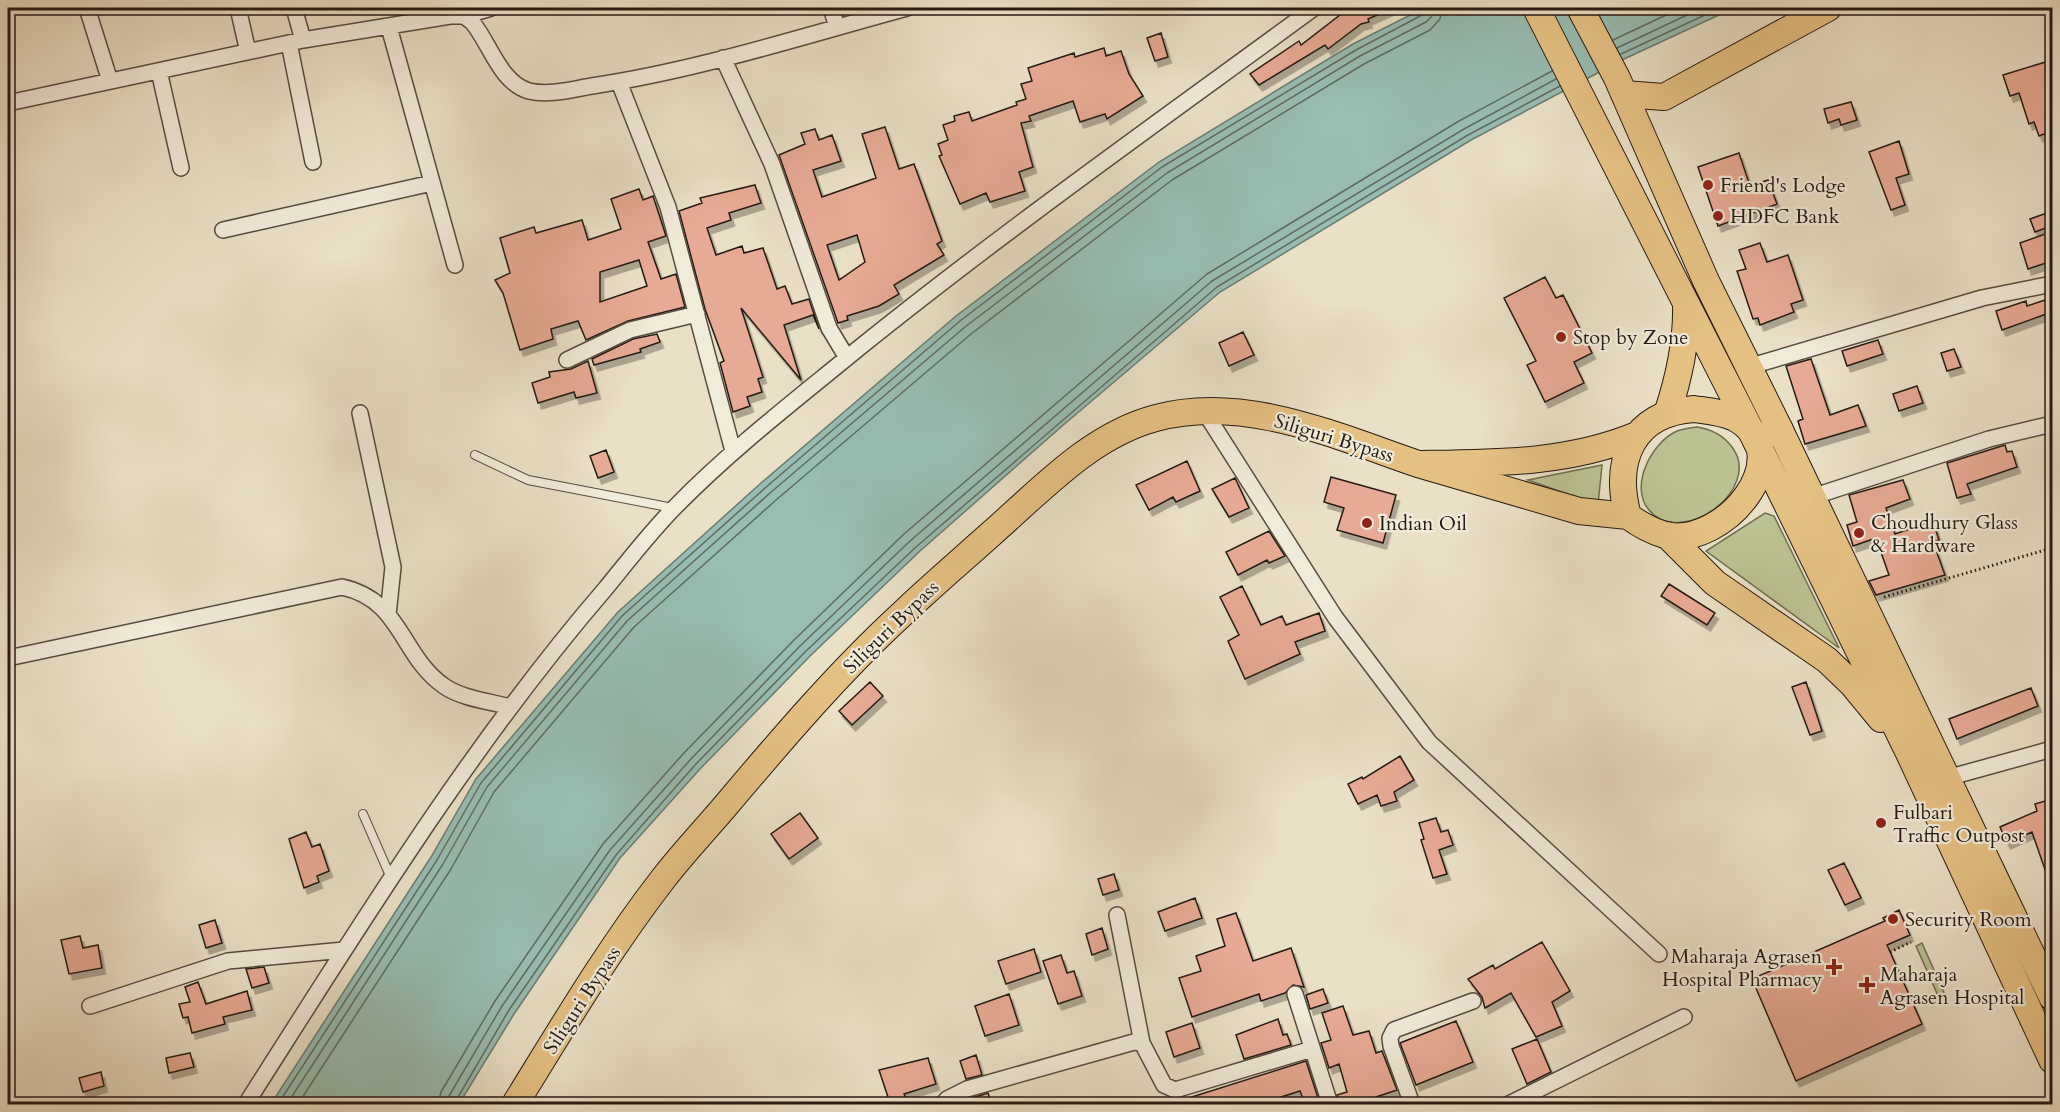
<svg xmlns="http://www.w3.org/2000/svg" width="2060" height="1112" viewBox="0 0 2060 1112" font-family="Cardo,serif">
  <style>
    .green { fill: #bcc192; stroke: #706e52; stroke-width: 1.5 }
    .water { fill: #98bdb2; stroke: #6a7c72; stroke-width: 1.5 }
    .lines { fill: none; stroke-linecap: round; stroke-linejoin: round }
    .shore { stroke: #5e6c62; stroke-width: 1.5 }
    .building { fill: #e7aa94; stroke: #241a12; stroke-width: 1.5; fill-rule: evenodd; filter: url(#shadow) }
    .service-casing { stroke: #564c3f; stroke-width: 10 }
    .minor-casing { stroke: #564c3f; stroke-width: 18 }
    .primary-casing { stroke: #241a12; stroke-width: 28 }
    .trunk-casing { stroke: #241a12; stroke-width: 28 }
    .path { stroke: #241a12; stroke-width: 3; stroke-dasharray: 1.5 3; stroke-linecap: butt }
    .service { stroke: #f1ebda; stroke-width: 8 }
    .minor { stroke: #f1ebda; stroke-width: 15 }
    .primary { stroke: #e5c083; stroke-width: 26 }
    .trunk { stroke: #e5c083; stroke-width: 26 }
    .poi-dot { fill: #8f2418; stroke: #f1ebda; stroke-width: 2 }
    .labels { text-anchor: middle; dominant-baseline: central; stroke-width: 4.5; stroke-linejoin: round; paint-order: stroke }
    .poi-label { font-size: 20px; fill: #241a12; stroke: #f1ebda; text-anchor: start }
    .street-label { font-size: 20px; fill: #241a12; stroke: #f1ebda }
  </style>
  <defs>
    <filter id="shadow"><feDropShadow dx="3.5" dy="6" stdDeviation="0" flood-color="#0004"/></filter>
  </defs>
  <rect width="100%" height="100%" fill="#eae0c6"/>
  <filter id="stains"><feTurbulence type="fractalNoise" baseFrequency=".00333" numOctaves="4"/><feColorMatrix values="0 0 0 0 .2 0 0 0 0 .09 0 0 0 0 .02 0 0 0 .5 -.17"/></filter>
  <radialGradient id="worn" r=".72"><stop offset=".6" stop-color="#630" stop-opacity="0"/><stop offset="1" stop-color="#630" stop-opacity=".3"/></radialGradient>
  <path class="green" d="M1697 427C1711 429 1723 435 1732 447 1764 489 1681 549 1649 510 1629 487 1651 444 1675 432 1681 429 1689 428 1697 427Z
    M1602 465 1598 505 1528 480Z
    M1765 513 1774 516 1839 648 1706 551Z
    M1922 943 1945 995 1939 998 1916 946Z"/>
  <path class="water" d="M1424 8H1734L1624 59 1471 140 1220 292 1061 427 920 551 810 656 700 769 620 858 514 1014 459 1104H271L431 857 476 779 618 612 761 483 956 316 1159 162 1353 44Z"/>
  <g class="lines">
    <path class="shore" d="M1613 40 1681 8
      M1617 48 1702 8
      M1621 54 1720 8
      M278 1104 437 860 481 783 622 616 765 488 960 321 1162 167 1356 50 1422 15 1426 8
      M287 1104 443 864 487 787 627 621 770 493 965 327 1167 173 1360 56 1426 22 1432 16 1433 8
      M298 1104 451 869 494 792 634 627 776 500 971 334 1172 180 1364 64 1430 30 1440 19 1442 8
      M438 1104 441 1092 495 1001 603 844 683 754 794 640 904 534 1207 274 1459 121 1552 71
      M447 1104 449 1096 502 1006 610 850 690 760 800 646 910 541 1212 281 1464 129 1556 79
      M454 1104 509 1010 616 855 695 765 805 652 916 547 1217 287 1468 135 1560 86"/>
  </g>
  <path class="building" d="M1349 8H1393L1368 19 1369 22 1361 24 1328 49 1325 45 1259 85 1250 74 1299 41 1301 45Z
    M1161 33 1168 57 1155 61 1147 38Z
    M1104 48 1106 56 1121 51 1129 74 1143 96 1107 119 1105 114 1080 122 1073 101 1029 116 1031 121 1021 123 1033 167 1019 172 1025 191 990 202 986 193 960 204 939 156 942 155 938 144 948 140 943 125 955 121 954 116 969 112 972 121 1017 105 1016 102 1026 99 1021 84 1032 81 1028 68 1074 53 1075 57Z
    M2052 60V131L2039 136 2034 122 2029 124 2019 93 2010 96 2003 75Z
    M1851 102 1857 120 1841 125 1839 119 1828 123 1824 109Z
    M885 127 899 169 914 164 942 241 937 244 944 255 894 285 899 294 879 306 847 316 848 320 838 323 779 155 805 144 801 133 815 129 819 140 832 135 841 161 813 170 822 197 876 178 862 134ZM857 235 865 262 839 280 827 245Z
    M1899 141 1909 174 1896 178 1905 205 1891 210 1869 152Z
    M1739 153 1750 186 1768 180 1777 204 1718 226 1698 167Z
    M755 185 761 203 729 213 731 220 707 228 716 255 742 246 744 253 763 248 777 289 785 286 792 304 809 299 819 329 813 315 784 325 801 380 741 308 763 377 758 379 762 392 747 397 750 406 733 412 720 363 724 361 705 309 679 211 702 203 700 198Z
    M639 189 643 200 653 196 666 236 648 242 661 279 676 274 685 307 628 321 586 340 578 321 551 329 553 339 520 350 503 293 495 280 510 273 500 238 534 227 536 233 582 220 588 240 621 229 611 199ZM639 260 647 286 600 302V272Z
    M2047 213 2051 226 2035 232 2030 219Z
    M2048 233 2052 246V261L2028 269 2020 243Z
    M1760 243 1767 262 1788 255 1803 300 1791 304 1794 312 1760 325 1758 318 1753 319 1737 271 1746 269 1739 250Z
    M1545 277 1556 298 1563 295 1592 353 1574 362 1584 383 1545 402 1527 365 1536 361 1504 298Z
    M2045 300 2049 313 2002 330 1996 311 2026 301 2027 306Z
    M1243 332 1254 355 1229 366 1219 343Z
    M657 334 660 342 640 349 641 352 594 365 592 359 633 339Z
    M1878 340 1883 354 1847 366 1842 351Z
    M1954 349 1961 367 1947 371 1941 353Z
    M1811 359 1830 415 1858 405 1866 426 1805 444 1798 421 1803 419 1786 366Z
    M588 361 597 393 576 398 574 392 538 403 532 383 550 377 549 372 571 369Z
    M1917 386 1923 403 1899 411 1893 394Z
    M2005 445 2007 452 2012 451 2017 467 1967 484 1971 494 1957 498 1947 463Z
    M606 450 614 472 598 478 590 456Z
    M1187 461 1200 491 1176 502 1173 497 1149 510 1136 485Z
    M1331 477 1396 495 1383 543 1337 530 1344 508 1324 502Z
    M1235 478 1249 508 1229 517 1212 489Z
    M1903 480 1910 499 1886 508 1895 534 1933 521 1939 540 1933 542 1945 575 1876 595 1869 581 1889 575 1876 538 1853 546 1847 525 1857 522 1849 495Z
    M1269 531 1285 556 1269 563 1267 560 1238 575 1226 552Z
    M1669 584 1715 613 1707 625 1661 596Z
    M1242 586 1261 625 1282 616 1286 625 1319 613 1325 631 1295 642 1300 654 1245 679 1228 641 1239 635 1220 597Z
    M870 682 883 696 852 725 839 711Z
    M1806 682 1822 731 1810 735 1792 687Z
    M2031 688 2038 706 1957 739 1949 719Z
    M1400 756 1414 780 1394 792 1397 801 1381 806 1377 795 1358 804 1348 784 1362 777 1363 779Z
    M2052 799V883L2050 884 2032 832 2007 843 2000 827 2037 811 2035 804Z
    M800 813 818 838 789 859 771 834Z
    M1436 818 1441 832 1448 830 1453 845 1439 850 1447 874 1433 878 1421 840 1424 839 1419 823Z
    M306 832 312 847 320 844 329 871 317 876 319 882 304 888 289 839Z
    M1844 863 1861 898 1845 905 1828 870Z
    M1114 874 1119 890 1103 895 1098 879Z
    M1195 898 1202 918 1165 931 1158 912Z
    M1899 910 1910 935 1887 945 1922 1024 1796 1081 1752 979 1885 921 1883 918Z
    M1236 913 1253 961 1291 948 1304 987 1293 985 1285 993 1261 1001 1259 994 1192 1017 1179 978 1201 971 1196 956 1225 946 1217 919Z
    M215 920 222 943 206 948 199 925Z
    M1102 928 1108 949 1092 955 1086 934Z
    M80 936 83 948 98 945 102 968 69 974 61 940Z
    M1542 942 1570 991 1552 1002 1562 1026 1536 1037 1511 993 1485 1008 1482 997 1468 979 1493 965 1495 969Z
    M1034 949 1041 972 1006 984 998 961Z
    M1061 955 1067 973 1074 971 1082 996 1058 1004 1043 961Z
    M264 967 269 983 252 988 246 969Z
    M198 982 206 1004 247 991 252 1010 223 1017 225 1024 192 1033 188 1017 183 1018 179 1004 190 1002 185 987Z
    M1323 989 1328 1003 1310 1009 1306 995Z
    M1009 994 1019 1025 985 1036 975 1006Z
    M1343 1006 1353 1035 1369 1031 1376 1053 1382 1051 1397 1090 1376 1097 1379 1104H1340L1337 1095 1347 1092 1339 1064 1329 1068 1321 1043 1331 1040 1322 1013Z
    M1278 1019 1283 1035 1287 1034 1291 1045 1244 1059 1236 1035Z
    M1456 1021 1473 1062 1416 1085 1400 1043Z
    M1192 1023 1200 1048 1174 1057 1166 1032Z
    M1537 1039 1551 1072 1527 1084 1512 1049Z
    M190 1053 194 1067 169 1073 166 1058Z
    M976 1055 982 1075 966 1079 960 1061Z
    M928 1058 936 1084 904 1094 906 1098 890 1103 879 1070Z
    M1306 1061 1320 1104H1305L1300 1091 1259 1104H1177L1176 1102Z
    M101 1072 104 1086 83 1092 79 1078Z
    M988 1093 992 1104H974L972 1098Z"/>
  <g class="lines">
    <defs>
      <path id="service" d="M475 455 528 480 673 508
        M363 814 391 878"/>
      <path id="minor" d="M87 8 110 81
        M238 8 248 52
        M294 8 303 40
        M831 8 837 27
        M464 16 491 8
        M389 27 455 265
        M289 43 313 162
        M723 58 772 164 829 328 847 358
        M159 71 181 168
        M619 82 668 207 733 451
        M8 103 303 40 450 16H464L472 22C490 43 500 83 529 91 549 96 573 89 592 86 699 70 803 36 907 8
        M223 230 432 183
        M567 360 630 330 697 314
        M1748 367 1982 298 2052 284
        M1204 411 1335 617 1429 742 1659 954
        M360 413 393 567 388 615
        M1812 497 1989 439 2052 424
        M8 658 342 587C402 600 400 655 444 686 463 699 489 701 510 707
        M1947 778 2052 749
        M1117 915 1142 1043
        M1295 994 1330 1104
        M90 1006 228 961 344 950
        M246 1104C359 927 469 747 606 588 629 560 651 531 677 505 733 448 797 399 859 348 1007 229 1161 120 1314 8
        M943 1104 947 1099 967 1089 1134 1042 1142 1043 1164 1085 1175 1090 1312 1049
        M1412 1104 1391 1046 1390 1038 1394 1030 1473 1001
        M1509 1104 1684 1017"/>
      <path id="primary" d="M1536 8 1753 435
        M1580 8 1617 78 1706 281 1780 430
        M1624 94 1664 97 1828 8
        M1667 414C1679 378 1687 343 1686 305"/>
      <path id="trunk" d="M1694 409C1708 411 1722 412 1735 418 1802 455 1723 549 1665 535 1651 531 1639 524 1628 516 1613 461 1632 413 1694 409Z
        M1628 516 1579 511 1418 464C1493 463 1567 464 1637 435
        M1667 535 1715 583 1827 660 1853 685 1881 719
        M2052 997 1780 430 1755 439 1908 751 2052 1060
        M515 1104C562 1028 608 950 663 879 683 853 706 829 727 804 782 739 838 673 901 615 930 587 962 560 992 533 1041 490 1091 435 1156 418 1243 394 1336 436 1418 464"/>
    </defs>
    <use href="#service" class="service-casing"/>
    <use href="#minor" class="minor-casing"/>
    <use href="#primary" class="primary-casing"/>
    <use href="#trunk" class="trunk-casing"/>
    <path class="path" d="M1884 597 2052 548
      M1890 952 1911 942"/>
    <use href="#service" class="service"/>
    <use href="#minor" class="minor"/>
    <use href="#primary" class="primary"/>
    <use href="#trunk" class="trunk"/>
  </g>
  <g class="poi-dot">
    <circle cx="1708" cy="185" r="6"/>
    <circle cx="1718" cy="216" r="6"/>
    <circle cx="1561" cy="337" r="6"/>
    <circle cx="1367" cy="523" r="6"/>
    <circle cx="1859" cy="533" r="6"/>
    <circle cx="1881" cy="823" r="6"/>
    <circle cx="1893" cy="919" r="6"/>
    <path d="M1831 958h6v6h6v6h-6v6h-6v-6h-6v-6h6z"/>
    <path d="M1864 976h6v6h6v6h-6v6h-6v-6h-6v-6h6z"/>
  </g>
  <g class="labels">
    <g class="poi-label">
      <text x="1720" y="185">Friend's Lodge</text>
      <text x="1730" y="216">HDFC Bank</text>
      <text x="1573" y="337">Stop by Zone</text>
      <text x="1871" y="522">Choudhury Glass<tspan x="1871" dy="23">&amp; Hardware</tspan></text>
      <text x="1379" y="523">Indian Oil</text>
      <text x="1893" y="812">Fulbari<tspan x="1893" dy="23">Traffic Outpost</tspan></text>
      <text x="1905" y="919">Security Room</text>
      <text x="1822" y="956" text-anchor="end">Maharaja Agrasen<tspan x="1822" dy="23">Hospital Pharmacy</tspan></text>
      <text x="1880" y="974">Maharaja<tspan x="1880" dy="23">Agrasen Hospital</tspan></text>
    </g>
    <g class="street-label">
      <text transform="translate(1334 438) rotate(17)">Siliguri Bypass</text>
      <text transform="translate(891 627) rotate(-44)">Siliguri Bypass</text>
      <text transform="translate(582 1000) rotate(-57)">Siliguri Bypass</text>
    </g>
  </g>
  <rect width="2060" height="1112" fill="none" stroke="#eae0c6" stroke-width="30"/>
  <rect x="9" y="9" width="2042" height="1094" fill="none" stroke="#241a12" stroke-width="3"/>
  <rect x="15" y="15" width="2030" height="1082" fill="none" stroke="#241a12" stroke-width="1.5"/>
  <rect width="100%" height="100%" filter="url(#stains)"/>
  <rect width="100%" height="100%" fill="url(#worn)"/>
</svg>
